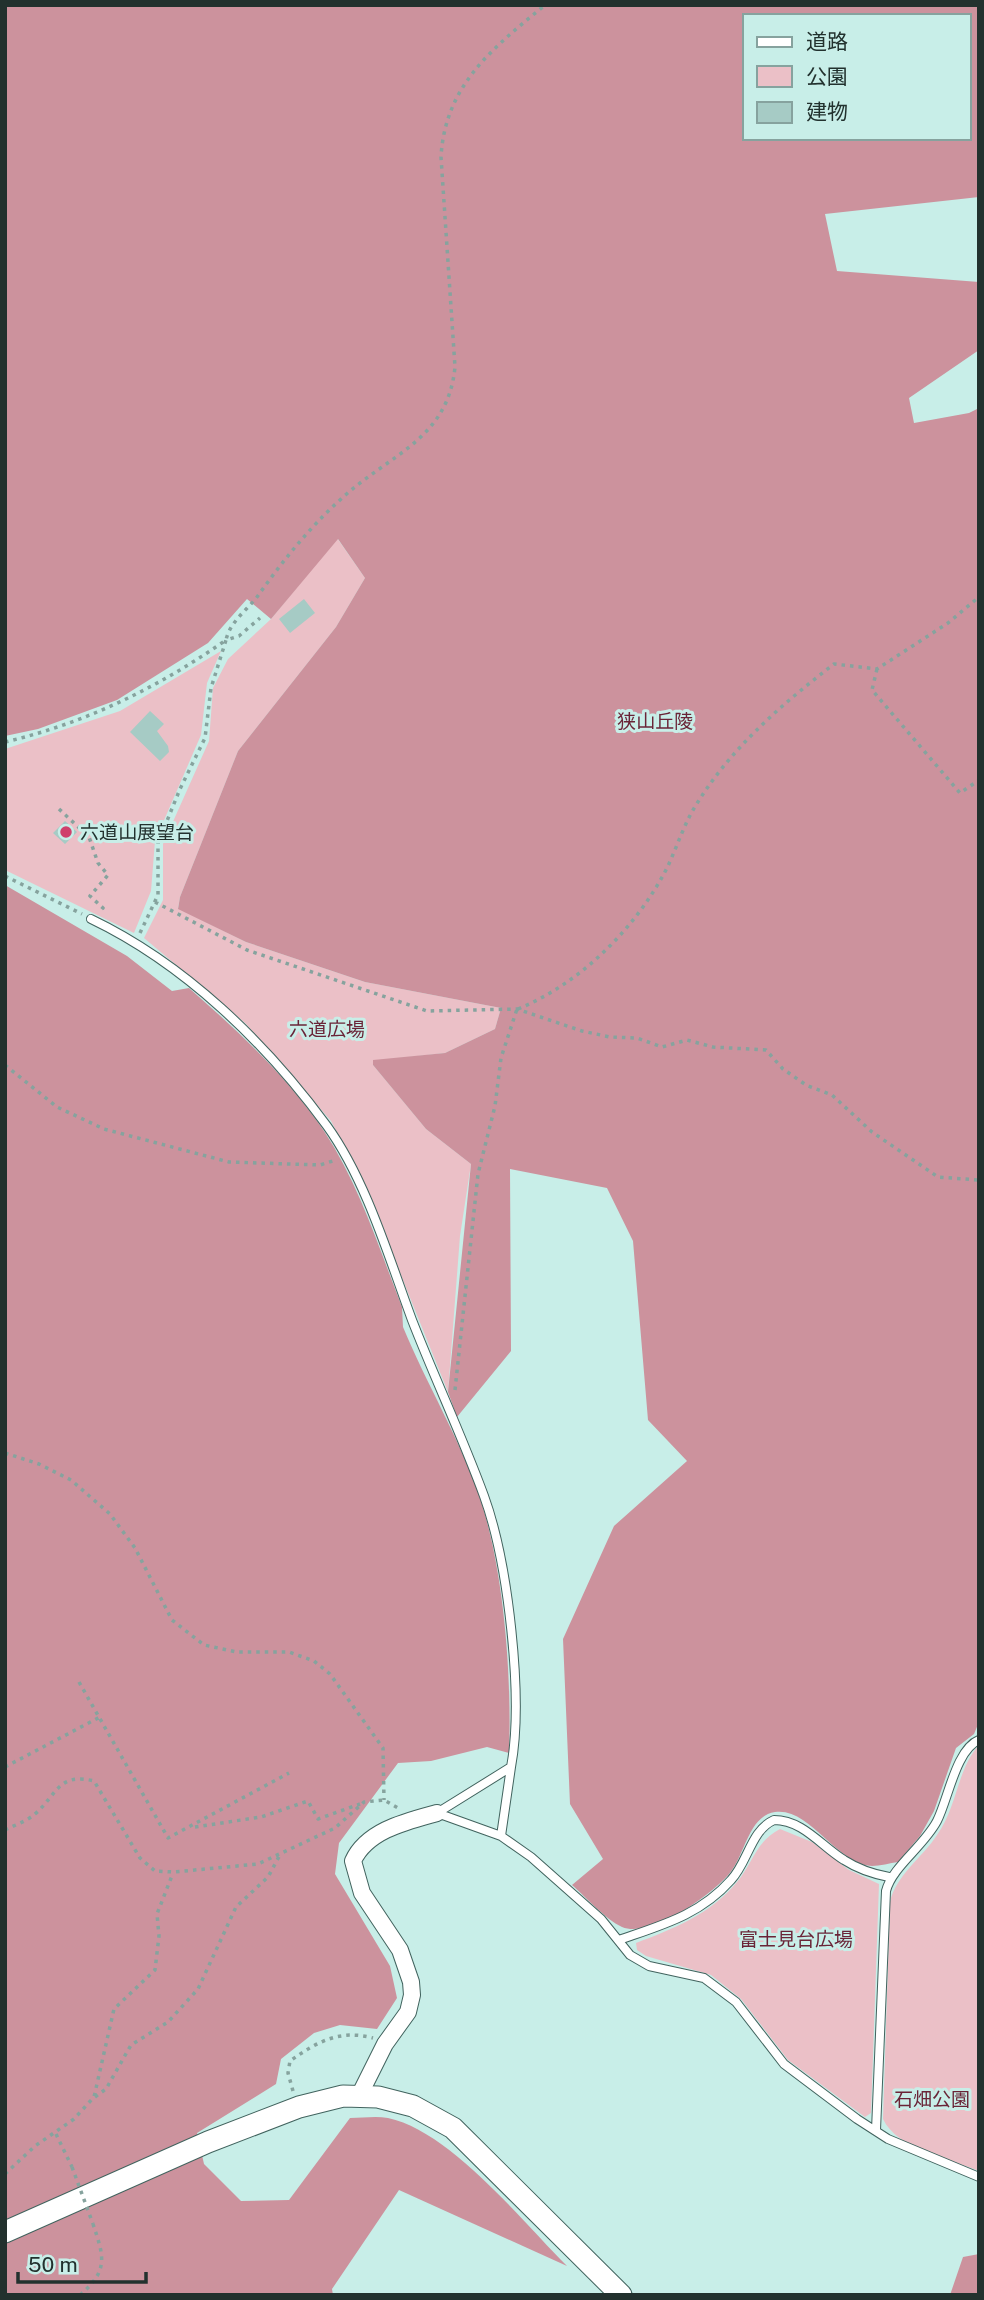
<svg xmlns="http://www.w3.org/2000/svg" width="984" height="2300" viewBox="0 0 984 2300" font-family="'Public Sans','Noto Sans JP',sans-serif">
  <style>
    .green { fill: #ebc0c7 }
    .forest { fill: #cc929d; fill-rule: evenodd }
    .building { fill: #a6cbc5 }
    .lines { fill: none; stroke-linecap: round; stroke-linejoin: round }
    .service-casing { stroke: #41635e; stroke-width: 10 }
    .minor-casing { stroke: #41635e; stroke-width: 18 }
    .tertiary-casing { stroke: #41635e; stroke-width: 23 }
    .path { stroke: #86a39e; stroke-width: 3.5; stroke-dasharray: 3.5 5; stroke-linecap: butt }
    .service { stroke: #fff; stroke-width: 8 }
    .minor { stroke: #fff; stroke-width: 16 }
    .tertiary { stroke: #fff; stroke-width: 21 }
    .path-bridge { stroke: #86a39e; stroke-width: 3.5; stroke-dasharray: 3.5 5; stroke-linecap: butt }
    .poi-dot { fill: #cf416c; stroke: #c8eee8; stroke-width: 2.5 }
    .labels { text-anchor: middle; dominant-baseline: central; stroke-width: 6; stroke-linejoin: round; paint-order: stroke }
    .park-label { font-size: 19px; fill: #6a2437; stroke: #c8eee8 }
    .poi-label { font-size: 19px; fill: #22312e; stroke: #c8eee8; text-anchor: start }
  </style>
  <rect width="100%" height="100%" fill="#c8eee8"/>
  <path class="green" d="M337 538 365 578 336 627 238 751 180 897 178 908 246 942 365 982 501 1008 495 1029 445 1053 373 1061V1065L426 1129 471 1164 460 1236 448 1392 365 1186 331 1121 245 1023 144 938 163 900V844L209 741 213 688 228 659 271 619Z
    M221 651 207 683 201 735 155 841 151 891 134 933 5 870V749L120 711Z
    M979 1745V2171C949 2159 897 2149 883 2119L890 1902C896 1875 922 1858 937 1835 957 1808 957 1769 979 1745Z
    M780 1829 812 1842 849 1870 879 1884 871 2113 865 2117 788 2060 741 1999 711 1975 646 1956 637 1950 636 1943C673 1929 711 1914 737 1882 753 1863 756 1841 780 1829Z"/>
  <path class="forest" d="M5 5H979V197L825 214 837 271 979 282V350L909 398 914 423 969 413 979 408V1722L974 1734 956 1748 934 1811 920 1836 898 1862C890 1863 880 1866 872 1866 836 1864 810 1807 775 1812 748 1816 745 1856 729 1874 711 1895 651 1939 622 1927 605 1919 587 1898 572 1885L603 1859 570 1804 563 1639 614 1526 687 1461 648 1420 633 1241 607 1188 510 1169 511 1351 457 1417 448 1392 471 1164 426 1129 373 1065V1060L445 1053 495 1029 501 1008 365 982 246 942 178 909 180 897 238 751 336 627 365 578 338 539 271 619 247 599 208 643 117 700 38 729 5 736ZM744 16H968V138H744Z
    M5 885 127 956 172 991 189 988C238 1031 287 1076 324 1131 359 1184 379 1248 402 1307L403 1327C427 1385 460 1439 480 1498 504 1571 512 1676 509 1753L487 1747 431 1761 398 1763 339 1843 335 1874 390 1966 397 1998 377 2029 340 2025 314 2033 281 2059 276 2084 197 2133 204 2164 241 2201 289 2200 350 2118C362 2118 376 2116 388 2118 450 2131 522 2221 567 2266L399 2190 332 2289 333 2295H5Z
    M979 2254V2295H950L963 2257Z"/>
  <path class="building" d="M304 599 315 613 290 633 279 619Z
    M150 711 164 724 157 731 168 746 169 752 160 761 130 732Z
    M65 821 77 832 65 844 53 833Z"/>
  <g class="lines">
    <defs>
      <path id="service" d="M91 919C185 964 266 1043 327 1126 366 1180 389 1258 412 1320 435 1379 462 1436 484 1496 508 1562 524 1698 511 1767L437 1813
        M437 1813 501 1836 531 1857 601 1919 630 1955 649 1966 704 1978 736 2002 784 2064 857 2119 888 2139 979 2177
        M501 1836 511 1767
        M619 1940C662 1925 700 1915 731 1880 748 1862 751 1830 774 1820 803 1820 821 1846 844 1860 858 1869 873 1874 889 1877
        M876 2130 886 1891C892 1867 924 1846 937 1821 948 1800 956 1749 979 1740"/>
      <path id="minor" d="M359 2096 385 2044 408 2012 412 1995 411 1982 400 1950 362 1893 353 1861C367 1830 408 1821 437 1813"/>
      <path id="tertiary" d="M5 2232 208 2142 299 2107 343 2096 378 2097 413 2106 453 2128 621 2295"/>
    </defs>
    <use href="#service" class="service-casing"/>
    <use href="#minor" class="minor-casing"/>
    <use href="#tertiary" class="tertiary-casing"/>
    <path class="path" d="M877 669 872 690 960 793 979 780
      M5 742C86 723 159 687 226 640 230 622 246 611 257 597 282 562 308 529 341 499 388 455 448 440 455 367L441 157C445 85 493 48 545 5
      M59 809 89 837 98 863 108 875 90 896 103 908 99 911
      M5 876 82 914
      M155 902 247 950 427 1011 517 1009 582 1031 610 1037 637 1038 662 1047 687 1040 713 1047 766 1050 783 1069 806 1085 832 1095 872 1132 938 1177 979 1180
      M140 933 158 895V843L180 789 205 738 211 688 226 640 239 636 260 618
      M518 1009C581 983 636 928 667 868 677 847 684 824 696 805 731 748 782 704 834 664L877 669 948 623 979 597
      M5 1065 57 1107 104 1129 229 1162 320 1165 336 1160
      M455 1390 478 1174 495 1106 501 1058 517 1009
      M5 1453 39 1464 71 1480 110 1514 135 1548 172 1620 204 1645 237 1652H289L314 1661 330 1674 383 1748 384 1800
      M79 1682 168 1838 289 1773
      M5 1767 100 1717
      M195 1827 261 1817 308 1801 318 1819 360 1804
      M5 1830C15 1825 27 1821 35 1814 57 1795 58 1772 94 1781L140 1858 155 1871 174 1872 258 1864 335 1828 364 1802 384 1800 398 1808
      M979 1854V1902
      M293 2091 288 2073 290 2061C317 2042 339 2029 373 2038
      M95 2097 106 2089 131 2045 168 2022 198 1989 236 1907 268 1877 281 1853
      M56 2134 72 2167
      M5 2174 35 2146 74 2119 94 2097 114 2009 155 1970 159 1936 157 1914 173 1873
      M80 2295C109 2270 104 2257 93 2224"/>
    <use href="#service" class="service"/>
    <use href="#minor" class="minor"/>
    <use href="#tertiary" class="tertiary"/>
    <path class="path-bridge" d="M72 2167 93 2224"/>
  </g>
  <circle class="poi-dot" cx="66" cy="832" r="7"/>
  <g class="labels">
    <g class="park-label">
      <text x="655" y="721">狭山丘陵</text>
      <text x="327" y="1029">六道広場</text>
      <text x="796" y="1939">富士見台広場</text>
      <text x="932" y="2099">石畑公園</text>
    </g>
    <g class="poi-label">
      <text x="80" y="832">六道山展望台</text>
    </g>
  </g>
  <rect width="984" height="2300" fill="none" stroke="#22312e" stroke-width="14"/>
  <rect x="743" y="14" width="228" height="126" fill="#c8eee8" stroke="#86a29e" stroke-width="2"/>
  <rect x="757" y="37" width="35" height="10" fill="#ffffff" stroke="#86a29e" stroke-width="2"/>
  <text x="806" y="49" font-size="21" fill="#22312e">道路</text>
  <rect x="757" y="66" width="35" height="21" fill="#ebc0c7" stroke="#86a29e" stroke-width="2"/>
  <text x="806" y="84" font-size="21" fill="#22312e">公園</text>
  <rect x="757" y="102" width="35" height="21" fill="#a6cbc5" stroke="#86a29e" stroke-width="2"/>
  <text x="806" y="119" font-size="21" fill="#22312e">建物</text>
  <path d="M18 2272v10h128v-10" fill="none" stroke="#22312e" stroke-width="3.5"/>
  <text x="28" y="2272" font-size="21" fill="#22312e" stroke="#c8eee8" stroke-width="5" paint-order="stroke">50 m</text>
</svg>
